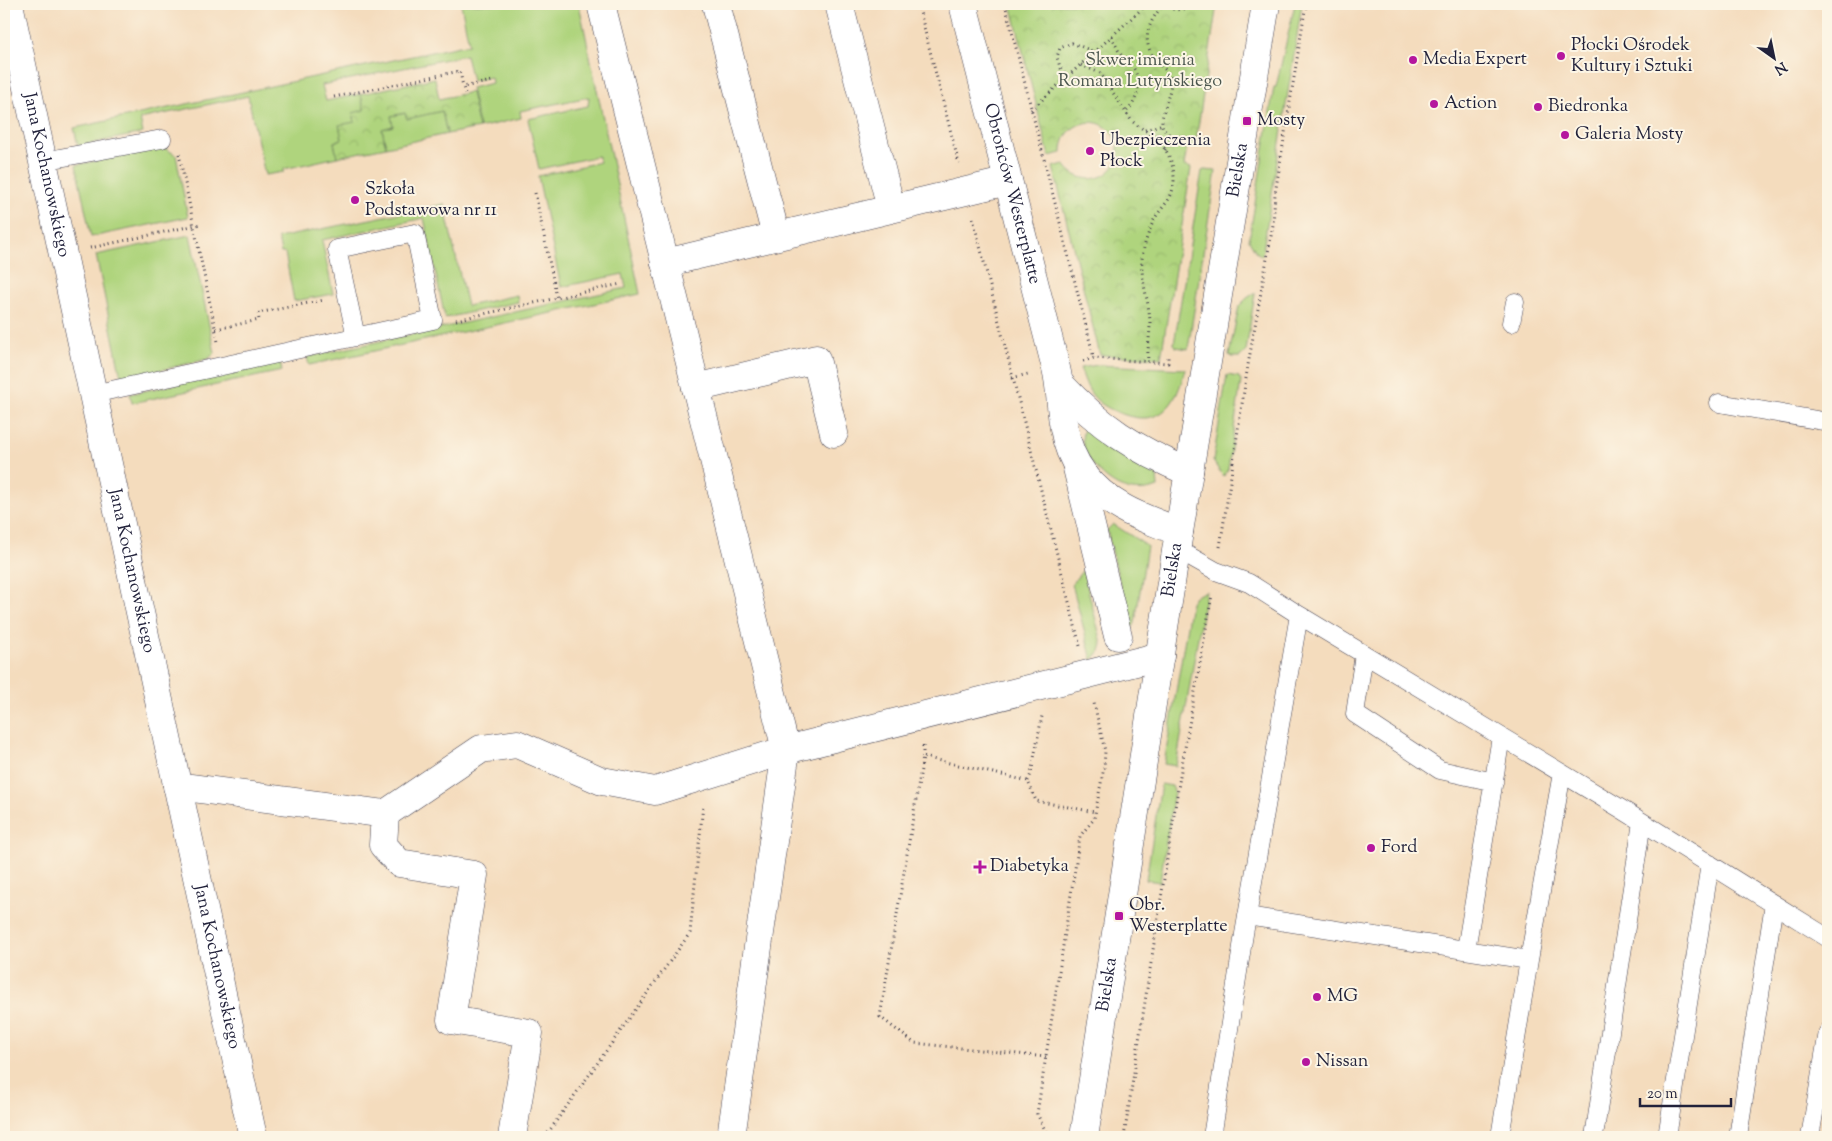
<svg xmlns="http://www.w3.org/2000/svg" width="1832" height="1141" viewBox="0 0 1832 1141" font-family="'Sorts Mill Goudy',serif">
  <style>
    .grass { fill: #afd47d; stroke: #687b5c }
    .park { fill: url(#park-crowns); stroke: #687b5c }
    .lines { fill: none; stroke-linecap: round; stroke-linejoin: round }
    .service-casing { stroke: #423e4e; stroke-width: 19 }
    .minor-casing { stroke: #423e4e; stroke-width: 29 }
    .secondary-casing { stroke: #423e4e; stroke-width: 29 }
    .path { stroke: #423e4e; stroke-width: 3; stroke-dasharray: 1 4; stroke-linecap: butt }
    .service { stroke: #fff; stroke-width: 18 }
    .minor { stroke: #fff; stroke-width: 28 }
    .secondary { stroke: #fff; stroke-width: 28 }
    .poi-dot { fill: #b5179e; stroke: #fcf5e5; stroke-width: 2 }
    .labels { text-anchor: middle; dominant-baseline: central; stroke-width: 4; stroke-linejoin: round; paint-order: stroke }
    .poi-label { font-size: 18px; fill: #22223b; stroke: #fcf5e5; text-anchor: start }
    .park-label { font-size: 18px; fill: #4c574f; stroke: #fcf5e5 }
    .street-label { font-size: 18px; fill: #22223b; stroke: #fcf5e5 }
  </style>
  <defs>
    <pattern id="park-crowns" width="20" height="18" patternUnits="userSpaceOnUse" patternTransform="scale(1.25)"><rect width="20" height="18" fill="#afd47d"/><path d="M2 6a3 3 0 1 1 6 0M12 15a3 3 0 1 1 6 0" fill="none" stroke="#96b66d"/></pattern>
  </defs>
  <rect width="100%" height="100%" fill="#fcf5e5"/>
  <filter id="ink" filterUnits="userSpaceOnUse"><feTurbulence type="fractalNoise" baseFrequency=".02" numOctaves="2"/><feDisplacementMap in="SourceGraphic" scale="10" xChannelSelector="R" yChannelSelector="G"/><feConvolveMatrix kernelMatrix="1 2 1 2 8 2 1 2 1" color-interpolation-filters="sRGB"/></filter>
  <filter id="wash" filterUnits="userSpaceOnUse"><feTurbulence type="fractalNoise" baseFrequency=".0096" numOctaves="4" result="noise"/><feDisplacementMap in="SourceGraphic" scale="20" xChannelSelector="R" yChannelSelector="G"/><feGaussianBlur stdDeviation="1.12" result="paint"/><feColorMatrix in="noise" values="0 0 0 0 0 0 0 0 0 0 0 0 0 0 0 0 0 1.4 0 .05"/><feComposite in="paint" operator="in"/></filter>
  <g filter="url(#wash)">
    <rect width="100%" height="100%" fill="#f4dcbd"/>
    <path class="grass" d="M461 4H579L640 294 309 365 307 357 626 288 623 274 561 287 538 176 600 162 598 156 539 169 528 119 588 106 589 97 520 111 521 118 479 128 471 88 492 83 491 77 472 81 466 55 322 85 326 101 361 94 364 110 342 139 334 142 337 157 284 169V172L265 175 248 96 140 119 143 133 78 146 74 128 469 44Z
      M1295 4H1302L1262 256 1256 252 1249 240 1274 87H1276Z
      M442 111 447 134 386 147 382 129 393 126 391 116 406 113 407 118Z
      M163 147 176 155 188 217 91 237 76 165Z
      M1204 170 1216 171 1188 349 1176 347 1174 344 1202 171Z
      M444 204 467 306 517 295 518 302 445 318 424 218 322 240 333 294 294 301 285 253H281L278 238Z
      M190 235 215 353 208 359 127 378 121 377 96 255Z
      M1255 293 1246 351 1240 357H1231L1229 355 1239 306 1247 298Z
      M280 362 282 371 132 403 130 394Z
      M1098 365 1185 369C1177 404 1161 428 1122 414 1109 409 1096 403 1089 390 1085 383 1083 375 1080 368Z
      M1227 375 1239 377 1241 381 1228 469 1224 476 1220 472 1213 461Z
      M1084 429H1089L1147 465 1157 476 1158 487C1146 491 1136 492 1124 488 1104 482 1075 451 1084 429Z
      M1113 524 1147 546 1135 623 1133 627H1130L1107 530Z
      M1083 570 1102 644 1100 651 1092 660 1072 584Z
      M1206 591 1176 766 1164 764 1191 602 1194 597Z
      M1161 784 1172 786 1174 791 1160 882 1146 880Z"/>
    <path class="park" d="M1011 4H1217L1195 147 1187 146 1184 166 1191 168 1161 358 1100 355 1053 167 1064 164C1084 194 1128 174 1116 141 1105 110 1061 120 1062 153L1049 156Z
      M435 78 439 99 471 92 479 128 447 134 442 111 407 119 405 113 391 116 393 126 382 129 386 147 337 157 334 142 342 139 339 125 355 122 353 113 364 110 361 94Z"/>
  </g>
  <g filter="url(#ink)">
    <g class="lines">
      <defs>
        <path id="service" d="M43 161 162 139
          M1511 323 1515 302
          M93 394 433 320 415 233 337 249 356 337
          M1719 403 1828 422
          M1177 549 1216 571 1249 583 1299 615 1623 810 1828 938
          M1364 654 1355 714 1440 770 1494 782
          M1247 916 1529 960 1562 773
          M1466 950 1501 737
          M1212 1137 1244 934 1299 615
          M1500 1137 1529 960
          M1594 1137 1642 822
          M1667 1137 1710 864
          M1738 1137 1774 904
          M1810 1137 1828 1032"/>
        <g id="minor">
          <path id="s1" d="M9 4 253 1137"/>
          <path d="M716 4 776 236"/>
          <path d="M839 4 891 208"/>
          <path id="s2" d="M963 4 1056 368C1061 388 1060 408 1064 428 1070 464 1091 490 1123 508 1140 518 1161 524 1179 532"/>
          <path d="M665 263 1008 181"/>
          <path d="M1060 384C1099 426 1136 450 1189 472"/>
          <path d="M696 388 816 359 834 433"/>
          <path d="M1077 468 1118 636"/>
          <path d="M177 786 385 814 383 845 399 863 474 875 451 1020 529 1033 512 1137"/>
          <path d="M385 814 481 749 517 744 602 781 655 791 786 750 601 4"/>
          <path d="M731 1137 786 750 1160 656"/>
        </g>
        <g id="secondary">
          <path id="s3" d="M1084 1137 1179 532 1266 4"/>
        </g>
      </defs>
      <use href="#service" class="service-casing"/>
      <use href="#minor" class="minor-casing"/>
      <use href="#secondary" class="secondary-casing"/>
      <path class="path" d="M918 4 959 164
        M1005 4 1094 358
        M1164 4C1148 22 1139 42 1158 63 1163 69 1171 72 1171 81 1171 87 1169 94 1167 100 1166 106 1163 113 1162 119 1160 140 1187 139 1201 140
        M1164 4C1172 11 1182 12 1191 4
        M1112 36C1115 43 1118 52 1123 57 1126 61 1131 64 1134 69 1142 83 1138 100 1127 111
        M1081 65 1100 73 1131 120C1139 128 1150 132 1158 140 1172 155 1179 178 1170 197 1165 206 1157 213 1153 222 1149 231 1145 242 1143 252 1138 276 1150 300 1150 324 1150 337 1147 349 1148 362
        M1067 77 1060 67 1057 57 1060 48 1072 43 1095 52
        M465 94 463 87 492 81
        M334 97 460 71 463 87
        M1031 110 1147 4
        M1145 130 1163 124
        M1165 150 1175 136
        M179 154 218 342
        M535 193 557 298
        M973 218 1080 646
        M90 248 201 224
        M456 320 621 284
        M216 329 259 320 258 313 324 300
        M1083 361 1094 358 1168 363V357
        M1012 378 1028 374
        M1220 547 1248 365 1273 225 1275 194 1306 4
        M923 757V745
        M1028 781 1031 774 1042 716
        M1046 1057 914 1043 880 1017 923 757 1028 781 1036 801 1095 812
        M545 1137 690 933 703 805
        M1045 1137 1046 1132 1037 1114 1080 836 1094 819 1104 768 1105 751 1094 703
        M1124 1137 1180 776 1212 595"/>
      <use href="#service" class="service"/>
      <use href="#minor" class="minor"/>
      <use href="#secondary" class="secondary"/>
    </g>
  </g>
  <g class="poi-dot">
    <circle cx="1561" cy="56" r="5"/>
    <circle cx="1413" cy="60" r="5"/>
    <circle cx="1434" cy="104" r="5"/>
    <circle cx="1538" cy="107" r="5"/>
    <rect x="1242" y="116" width="10" height="10" rx="2.5"/>
    <circle cx="1565" cy="135" r="5"/>
    <circle cx="1090" cy="151" r="5"/>
    <circle cx="355" cy="200" r="5"/>
    <circle cx="1371" cy="848" r="5"/>
    <path d="M977.5 859.5h5v5h5v5h-5v5h-5v-5h-5v-5h5z"/>
    <rect x="1114" y="911" width="10" height="10" rx="2.5"/>
    <circle cx="1317" cy="997" r="5"/>
    <circle cx="1306" cy="1062" r="5"/>
  </g>
  <g class="labels">
    <g class="poi-label">
      <text x="1571" y="46">Płocki Ośrodek<tspan x="1571" dy="21">Kultury i Sztuki</tspan></text>
      <text x="1423" y="60">Media Expert</text>
      <text x="1444" y="104">Action</text>
      <text x="1548" y="107">Biedronka</text>
      <text x="1257" y="121">Mosty</text>
      <text x="1575" y="135">Galeria Mosty</text>
      <text x="1100" y="141">Ubezpieczenia<tspan x="1100" dy="21">Płock</tspan></text>
      <text x="365" y="190">Szkoła<tspan x="365" dy="21">Podstawowa nr 11</tspan></text>
      <text x="1381" y="848">Ford</text>
      <text x="990" y="867">Diabetyka</text>
      <text x="1129" y="906">Obr.<tspan x="1129" dy="21">Westerplatte</tspan></text>
      <text x="1327" y="997">MG</text>
      <text x="1316" y="1062">Nissan</text>
    </g>
    <g class="park-label">
      <text x="1140" y="61">Skwer imienia<tspan x="1140" dy="21">Romana Lutyńskiego</tspan></text>
    </g>
    <g class="street-label">
      <text stroke="none"><textPath href="#s3" startOffset="979">Bielska</textPath></text>
      <text stroke="none"><textPath href="#s1" startOffset="175">Jana Kochanowskiego</textPath></text>
      <text stroke="none"><textPath href="#s2" startOffset="196">Obrońców Westerplatte</textPath></text>
      <text stroke="none"><textPath href="#s3" startOffset="574">Bielska</textPath></text>
      <text stroke="none"><textPath href="#s1" startOffset="580">Jana Kochanowskiego</textPath></text>
      <text stroke="none"><textPath href="#s1" startOffset="985">Jana Kochanowskiego</textPath></text>
      <text stroke="none"><textPath href="#s3" startOffset="154">Bielska</textPath></text>
    </g>
  </g>
  <rect width="1832" height="1141" fill="none" stroke="#fcf5e5" stroke-width="20"/>
  <g transform="translate(1774 58) rotate(147)" stroke="#fcf5e5" stroke-width="4" paint-order="stroke">
  <path d="M0-4L9 19L0 12L-9 19Z" fill="#22223b"/>
  <text y="-8" font-size="14" font-weight="bold" text-anchor="middle" fill="#22223b">N</text>
  </g>
  <path d="M1640 1098v8h91v-8" fill="none" stroke="#22223b" stroke-width="2.5"/>
  <text x="1647" y="1098" font-size="15" fill="#22223b" stroke="#fcf5e5" stroke-width="4" paint-order="stroke">20 m</text>
</svg>
